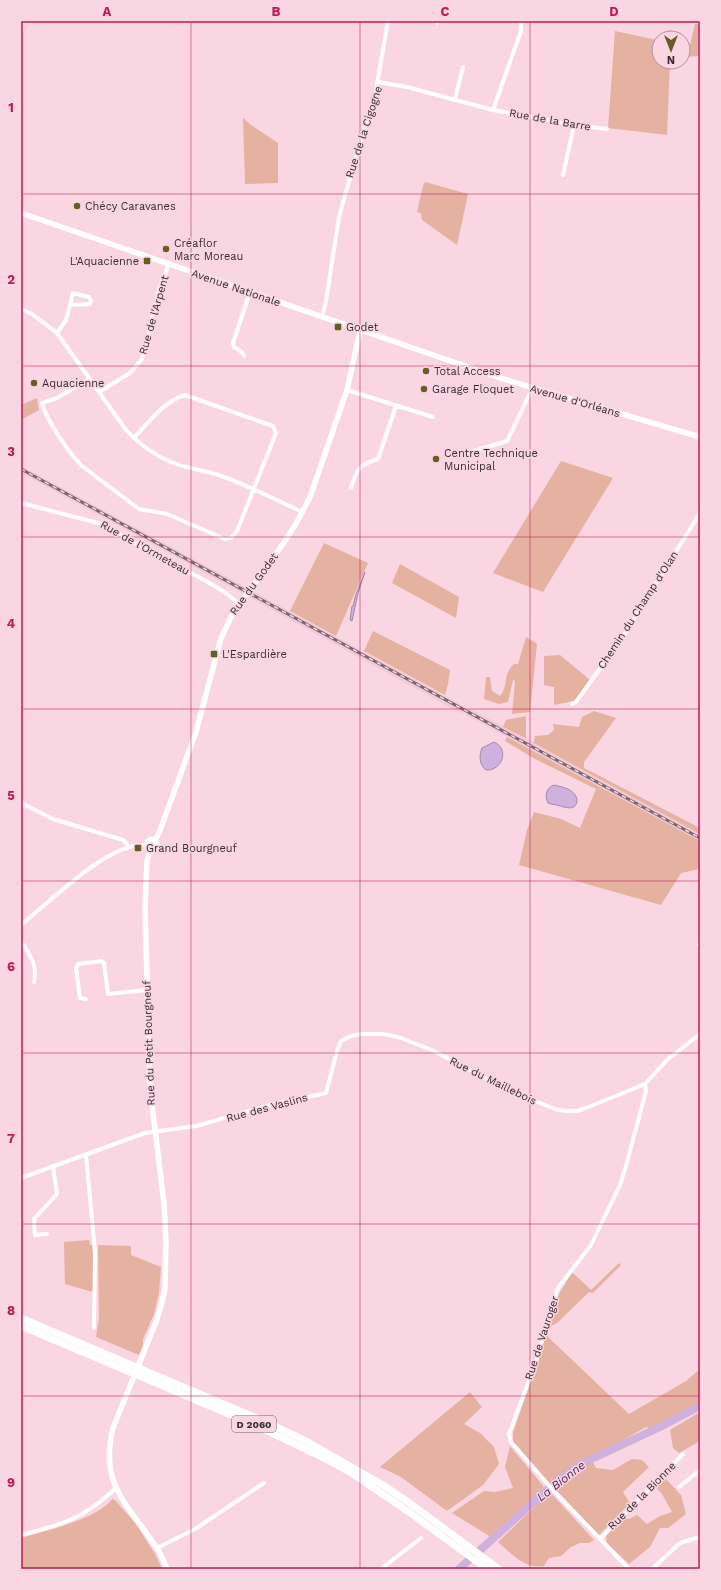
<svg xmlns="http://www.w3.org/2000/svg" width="721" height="1590" viewBox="0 0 721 1590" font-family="'Work Sans',sans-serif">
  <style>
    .built { fill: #f3c9d7 }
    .green { fill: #e5b1a1 }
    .water { fill: #d0b0dd; stroke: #a389a9 }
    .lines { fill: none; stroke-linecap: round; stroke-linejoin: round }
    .river { stroke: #d0b0dd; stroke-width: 8 }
    .street { stroke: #fff; stroke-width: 4 }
    .secondary { stroke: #fff; stroke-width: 5.5 }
    .highway { stroke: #fff; stroke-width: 7 }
    .rail-casing { stroke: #7b676d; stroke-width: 3 }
    .rail { stroke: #f9d6e1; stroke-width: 1.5; stroke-dasharray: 4.5; stroke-linecap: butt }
    .grid { fill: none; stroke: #c2185b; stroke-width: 1; stroke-opacity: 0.55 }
    .poi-dot { fill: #665c29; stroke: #f9d6e1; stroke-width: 1.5 }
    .labels { text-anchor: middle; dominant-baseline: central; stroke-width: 3; stroke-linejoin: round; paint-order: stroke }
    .shield { fill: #f9d6e1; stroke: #736066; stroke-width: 1 }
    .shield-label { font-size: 10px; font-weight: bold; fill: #3a2d31 }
    .street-label { font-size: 11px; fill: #3a2d31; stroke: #f9d6e1 }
    .poi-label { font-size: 11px; fill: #3a2d31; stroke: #f9d6e1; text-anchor: start }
    .water-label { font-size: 12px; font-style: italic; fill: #4d255c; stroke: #f9d6e1 }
    .neatline { fill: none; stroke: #c2185b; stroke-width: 1.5 }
    .grid-label { font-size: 13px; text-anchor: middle; font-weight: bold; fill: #c2185b }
  </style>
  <rect width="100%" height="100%" fill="#f9d6e1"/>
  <path class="built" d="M21 466 114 516 247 588 244 594 112 522 21 473Z
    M252 591 465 707 462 714 249 597Z
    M470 709 526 738 700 834V841L466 715Z"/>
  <path class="green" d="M695 24H700V56L683 57V44L690 45Z
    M615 31 657 40 659 47V62H670L667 135 608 128Z
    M243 118 251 125 278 143V183L245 184Z
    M425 182 468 194 457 245 422 220 421 213 417 212 423 186Z
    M37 398 39 410 21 420V405Z
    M561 461 613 478 543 592 493 573Z
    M324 543 368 563 336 636 290 611Z
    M400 564 459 597 456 618 392 583Z
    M373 631 450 670 448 684 445 695 364 651Z
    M526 637 537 644 530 712 512 714 515 681 513 680 508 702 499 704 484 699 486 677H490L492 691 500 696C509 686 502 675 514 664H518Z
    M560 655 590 680 574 701 554 705V687L544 685V656Z
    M594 711 616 718 584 762V768L700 828V834L534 743 535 736 548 735 554 730 553 724 579 727 582 717Z
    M526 716V738L503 727 506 720Z
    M507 737 700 841V869L681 873 661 905 519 865 527 830 534 812 561 819 580 828 596 789 533 758 505 741Z
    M89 1240 90 1245H92L94 1267 93 1292 65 1284 64 1242Z
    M98 1245 131 1246V1255L161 1267 159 1293 154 1314 143 1339V1345L139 1355 96 1337 99 1319Z
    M619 1263 621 1265 593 1293 589 1292 557 1323 551 1326 547 1334 559 1294 572 1272 591 1290Z
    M546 1335 629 1414 686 1381 700 1369V1392L698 1393 700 1395V1404L654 1429 646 1427 592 1458 551 1485 513 1446V1433Z
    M470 1392 482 1407 464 1424 480 1433 494 1447 499 1464 483 1485 447 1511 401 1477 380 1467Z
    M700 1412V1441L679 1453 673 1448 670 1430Z
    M510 1446 544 1487 491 1537 452 1513 484 1491 495 1492 513 1488 505 1467Z
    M632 1459 642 1460 649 1467 623 1492 630 1503 599 1535 553 1488 582 1466 593 1462 596 1468 613 1470Z
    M664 1477 681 1495 686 1514 668 1528H660L650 1547 629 1564 607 1543 606 1536 619 1519H629L637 1515 647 1524 660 1516 672 1512 662 1494 655 1486Z
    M550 1492 594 1540 589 1543H580L571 1547 561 1556 549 1558 544 1566C524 1569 512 1554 498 1542Z
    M112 1499 115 1500 136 1524 155 1554 162 1569H21V1538C45 1531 98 1519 112 1499Z"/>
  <path class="water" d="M365 572 358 593 352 621 350 620 352 606H353L356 594Z
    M494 742C510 749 502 771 486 770 479 765 479 755 482 748Z
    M554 785C563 787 574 789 577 799 577 811 568 808 560 806 556 804 552 805 548 803 544 796 547 787 554 785Z"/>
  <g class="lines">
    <path class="river" d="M459 1569 556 1482 581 1464 660 1427 700 1406"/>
    <path class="street" d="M437 23V21
      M378 82 407 87 493 110 521 31V21
      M455 99 463 67
      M493 110 574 125 607 129
      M563 175 574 125
      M21 309 32 314 57 333 126 430C142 447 163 461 186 467 198 470 212 472 224 477 251 487 277 500 302 512
      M322 317 326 301 339 217 362 135 374 101 388 21
      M57 333 66 320 73 293 89 297 91 300 90 304 70 305
      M244 356 242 352 234 347 233 343 250 292
      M89 379 57 398 42 403C46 420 69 453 82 466L139 509 167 514 225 539 231 538 237 531 276 433 273 426 185 395C164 401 148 423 134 438
      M347 390 433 417
      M99 392 130 373 142 359 159 289 169 264
      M467 453 507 441 532 389
      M351 488C357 469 358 465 378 459L396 406
      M21 503 102 524 164 559 206 581 226 593 239 604
      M572 704 576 702 626 632 700 513
      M21 803 53 819 123 840 127 844 128 848
      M21 925C50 902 109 841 147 845
      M21 941C30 955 38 965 34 982
      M699 945 700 946
      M86 999 80 998 76 968 78 964 102 961 104 963 108 994 147 990
      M86 1155 95 1252 94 1328
      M21 1178 145 1133 196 1126 270 1105 326 1093 337 1051 341 1041 351 1036 361 1034H383L398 1037 432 1050 502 1087 540 1103 558 1110 567 1111H577L586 1108 645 1084 668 1059 700 1034
      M47 1234 35 1235 34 1219 57 1194 53 1166
      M679 1487 700 1470
      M21 1535C64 1524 83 1519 116 1488
      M600 1539 683 1454
      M157 1548 195 1529 264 1483
      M381 1569 421 1538
      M629 1569 553 1490 511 1442 509 1434 536 1362 553 1302 558 1288 591 1245 620 1185 626 1166 646 1091 645 1084
      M652 1569 680 1543 700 1537"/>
    <path class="secondary" d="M21 213 500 378 700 437
      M155 840 157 845 155 848 151 849 147 861 145 906 150 1088 164 1203 166 1241 165 1289 161 1306 156 1322 113 1428C99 1485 128 1504 156 1547 161 1553 164 1562 167 1569
      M155 840 159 833 196 732 221 638 233 613 281 547 297 522 310 497 347 390 360 331
      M151 849 148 846 147 842 151 839 155 840"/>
    <path class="highway" d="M21 1318 266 1422 308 1442 383 1485 411 1504 499 1569
      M21 1326 255 1425 324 1458 353 1474 409 1512 487 1569"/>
    <defs>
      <path id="rail" d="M21 469 700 838"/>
    </defs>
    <use href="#rail" class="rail-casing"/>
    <use href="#rail" class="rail"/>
  </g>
  <path class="grid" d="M191 21V1569M360 21V1569M530 21V1569M21 194H700M21 366H700M21 537H700M21 709H700M21 881H700M21 1053H700M21 1224H700M21 1396H700"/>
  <g class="poi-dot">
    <circle cx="77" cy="206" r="4"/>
    <circle cx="166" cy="249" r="4"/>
    <rect x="143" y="257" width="8" height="8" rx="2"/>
    <rect x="334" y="323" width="8" height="8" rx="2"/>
    <circle cx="426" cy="371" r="4"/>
    <circle cx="34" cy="383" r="4"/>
    <circle cx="424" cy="389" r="4"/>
    <circle cx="436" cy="459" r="4"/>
    <rect x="210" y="650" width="8" height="8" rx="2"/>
    <rect x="134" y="844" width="8" height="8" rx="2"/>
  </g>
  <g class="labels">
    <rect class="shield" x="232" y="1416" width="44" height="16" rx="3"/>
    <g class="shield-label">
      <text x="254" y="1424">D 2060</text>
    </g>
    <g class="street-label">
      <text transform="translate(550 120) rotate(10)">Rue de la Barre</text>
      <text transform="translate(364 132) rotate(-72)">Rue de la Cigogne</text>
      <text transform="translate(236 288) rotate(19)">Avenue Nationale</text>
      <text transform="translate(154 315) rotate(-74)">Rue de l'Arpent</text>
      <text transform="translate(575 401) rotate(16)">Avenue d'Orléans</text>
      <text transform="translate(145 548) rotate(29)">Rue de l'Ormeteau</text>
      <text transform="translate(254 584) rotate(-54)">Rue du Godet</text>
      <text transform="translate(638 610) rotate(-57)">Chemin du Champ d'Olan</text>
      <text transform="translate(149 1043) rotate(-92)">Rue du Petit Bourgneuf</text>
      <text transform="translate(493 1081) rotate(26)">Rue du Maillebois</text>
      <text transform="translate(267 1108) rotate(-15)">Rue des Vaslins</text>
      <text transform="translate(542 1338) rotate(-72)">Rue de Vauroger</text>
      <text transform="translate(642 1496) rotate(-45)">Rue de la Bionne</text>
    </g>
    <g class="poi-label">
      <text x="85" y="206">Chécy Caravanes</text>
      <text x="174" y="243">Créaflor<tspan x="174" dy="13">Marc Moreau</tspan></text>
      <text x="139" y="261" text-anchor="end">L'Aquacienne</text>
      <text x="346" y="327">Godet</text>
      <text x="434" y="371">Total Access</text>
      <text x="42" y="383">Aquacienne</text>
      <text x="432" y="389">Garage Floquet</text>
      <text x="444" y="453">Centre Technique<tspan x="444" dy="13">Municipal</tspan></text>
      <text x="222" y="654">L'Espardière</text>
      <text x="146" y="848">Grand Bourgneuf</text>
    </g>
    <g class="water-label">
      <text transform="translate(561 1481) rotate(-38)">La Bionne</text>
    </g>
  </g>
  <rect width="721" height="1590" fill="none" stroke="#f9d6e1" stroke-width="44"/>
  <g transform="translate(671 50) rotate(180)"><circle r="19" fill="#f9d6e1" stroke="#ad929b"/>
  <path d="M0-3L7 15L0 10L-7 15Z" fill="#665c29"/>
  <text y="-6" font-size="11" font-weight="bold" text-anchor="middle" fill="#3a2d31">N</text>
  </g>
  <rect x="22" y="22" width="677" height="1546" class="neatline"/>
  <g class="grid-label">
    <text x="107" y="16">A</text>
    <text x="276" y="16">B</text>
    <text x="445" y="16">C</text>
    <text x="614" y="16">D</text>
    <text x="11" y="112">1</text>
    <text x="11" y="284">2</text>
    <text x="11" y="456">3</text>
    <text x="11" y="628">4</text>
    <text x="11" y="800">5</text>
    <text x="11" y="971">6</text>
    <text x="11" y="1143">7</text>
    <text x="11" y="1315">8</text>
    <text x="11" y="1487">9</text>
  </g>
</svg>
